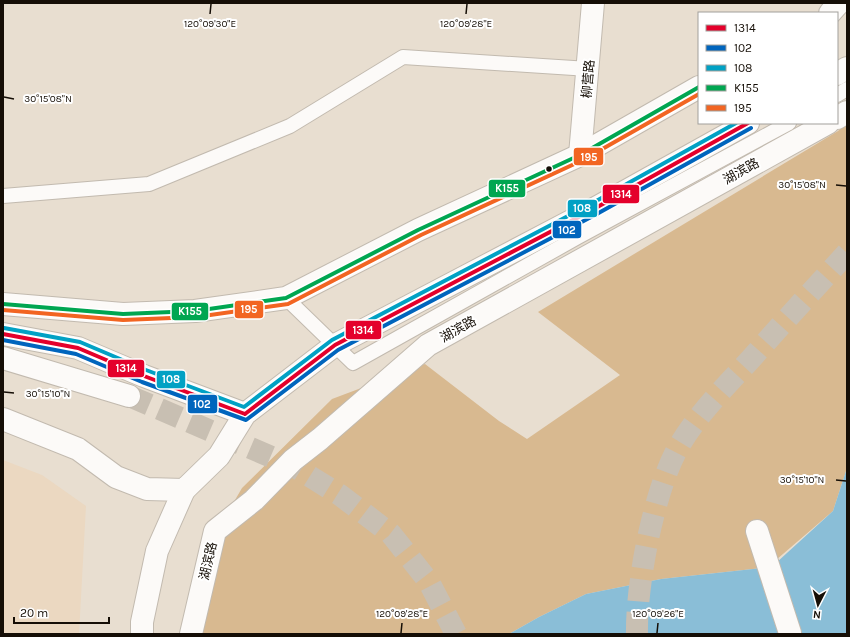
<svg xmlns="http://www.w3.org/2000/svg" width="850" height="637" viewBox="0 0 850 637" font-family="Karla,'Noto Sans SC',sans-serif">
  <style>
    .built { fill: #ebd8c1 }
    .forest { fill: #d8b990 }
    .water { fill: #8abed7 }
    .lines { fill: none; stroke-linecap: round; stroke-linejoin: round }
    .primary-tunnel { stroke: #c8bfb2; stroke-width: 22; stroke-dasharray: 22 11; stroke-linecap: butt }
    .service-casing { stroke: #c2baaf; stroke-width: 16 }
    .pedestrian-casing { stroke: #c2baaf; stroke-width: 24 }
    .tertiary-casing { stroke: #c2baaf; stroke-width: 24 }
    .primary-casing { stroke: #c2baaf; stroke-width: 24 }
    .service { stroke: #fcfaf8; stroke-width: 14 }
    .pedestrian { stroke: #fcfaf8; stroke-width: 22 }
    .tertiary { stroke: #fcfaf8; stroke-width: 22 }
    .primary { stroke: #fcfaf8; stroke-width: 22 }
    .bus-1-casing { stroke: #fff; stroke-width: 7 }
    .bus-2-casing { stroke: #fff; stroke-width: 7 }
    .bus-3-casing { stroke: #fff; stroke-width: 7 }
    .bus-4-casing { stroke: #fff; stroke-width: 7 }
    .bus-5-casing { stroke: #fff; stroke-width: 7 }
    .bus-1 { stroke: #e4002b; stroke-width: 4 }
    .bus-2 { stroke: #0065bd; stroke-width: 4 }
    .bus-3 { stroke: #01a1c4; stroke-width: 4 }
    .bus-4 { stroke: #00a651; stroke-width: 4 }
    .bus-5 { stroke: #f26522; stroke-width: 4 }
    .ticks { fill: none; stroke: #150e06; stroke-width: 1.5 }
    .bus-dot { fill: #150e06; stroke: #fff; stroke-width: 1.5 }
    .labels { text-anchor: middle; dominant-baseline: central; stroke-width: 4; stroke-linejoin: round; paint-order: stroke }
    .street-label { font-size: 13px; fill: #150e06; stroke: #fff }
    .ticks-label { font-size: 10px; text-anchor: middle; fill: #150e06; stroke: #fff; stroke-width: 4; stroke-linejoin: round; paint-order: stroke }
    .line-badge { stroke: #fff; stroke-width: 1.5 }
    .badge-label { font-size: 11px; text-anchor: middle; font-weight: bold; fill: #fff }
  </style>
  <rect width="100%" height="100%" fill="#e8ded0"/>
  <path class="built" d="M3 460 42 475 86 506 79 634H3Z"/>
  <path class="forest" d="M847 122V468L833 511 769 566 762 568 661 579 586 594 539 617 509 634H193L235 500 242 488 332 399 425 364 499 421 527 439 620 375 538 312 838 131Z"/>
  <path class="water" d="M847 468V634H509L539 617 586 594 661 579 762 568 776 563 833 511Z"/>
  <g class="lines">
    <path class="primary-tunnel" d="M129 396 295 467 340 495 391 534 429 582 456 634
      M637 634C636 584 654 489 679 446 698 414 724 388 749 361 781 325 814 289 847 253"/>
    <defs>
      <path id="service" d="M837 95 847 89
        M3 196 149 184 290 126 403 57 589 69
        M286 298 353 363 578 237 789 123"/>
      <path id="pedestrian" d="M837 118 847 112
        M757 531 790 633
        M142 634V622L157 551 184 490
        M191 634 215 531 254 500 293 460 320 439 428 345 828 123"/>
      <path id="tertiary" d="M580 155 593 3"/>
      <path id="primary" d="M830 13 839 3
        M837 74 847 68
        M3 304 123 314 195 311 286 298 418 230 580 155 699 87
        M3 334 78 348 144 376 245 414
        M3 358 129 396
        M3 419 78 449 116 477 147 489 184 490 219 456 245 414 335 345 592 210 748 123"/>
    </defs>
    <use href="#service" class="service-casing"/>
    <use href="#pedestrian" class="pedestrian-casing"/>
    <use href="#tertiary" class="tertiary-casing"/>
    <use href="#primary" class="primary-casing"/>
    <use href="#service" class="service"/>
    <use href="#pedestrian" class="pedestrian"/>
    <use href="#tertiary" class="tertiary"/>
    <use href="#primary" class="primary"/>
    <defs>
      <path id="bus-1" d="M3 334 78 348 144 376 245 414
        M245 414 335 345 592 210 748 123"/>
      <path id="bus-2" d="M3 340 76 354 142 382 246 420 338 350 595 215 751 128"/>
      <path id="bus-3" d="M4 328 80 342 146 370 244 407 332 340 589 205 736 123"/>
      <path id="bus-4" d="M3 304 123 314 195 311 286 298 418 230 580 155 699 87"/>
      <path id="bus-5" d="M3 310 123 320 196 317 288 304 421 235 583 160 699 94"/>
    </defs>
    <use href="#bus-1" class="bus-1-casing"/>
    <use href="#bus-2" class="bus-2-casing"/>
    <use href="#bus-3" class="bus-3-casing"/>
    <use href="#bus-4" class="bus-4-casing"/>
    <use href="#bus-5" class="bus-5-casing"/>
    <use href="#bus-1" class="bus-1"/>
    <use href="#bus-2" class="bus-2"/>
    <use href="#bus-3" class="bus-3"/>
    <use href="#bus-4" class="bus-4"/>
    <use href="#bus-5" class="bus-5"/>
  </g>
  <path class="ticks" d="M210 14 211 4M466 14 467 4M4 97 14 99M836 185 846 186M4 392 14 393M836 480 846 481M401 633 402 623M657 633 658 623"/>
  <circle class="bus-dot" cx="549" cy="169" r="3.5"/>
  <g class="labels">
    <g class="street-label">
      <text transform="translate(588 79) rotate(-85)">柳营路</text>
      <text transform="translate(741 171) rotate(-29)">湖滨路</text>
      <text transform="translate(458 329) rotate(-29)">湖滨路</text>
      <text transform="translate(208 561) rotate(-77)">湖滨路</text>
    </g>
  </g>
  <g class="ticks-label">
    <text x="210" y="27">120°09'30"E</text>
    <text x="466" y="27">120°09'28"E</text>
    <text x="48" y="102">30°15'08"N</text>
    <text x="802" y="188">30°15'08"N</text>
    <text x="48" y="397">30°15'10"N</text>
    <text x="802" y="483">30°15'10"N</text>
    <text x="402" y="617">120°09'28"E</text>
    <text x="658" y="617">120°09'26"E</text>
  </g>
  <g class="line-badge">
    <rect x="573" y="147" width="31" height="19" rx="4" fill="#f26522"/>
    <rect x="488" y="179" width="38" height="19" rx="4" fill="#00a651"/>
    <rect x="602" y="184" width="38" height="20" rx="4" fill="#e4002b"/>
    <rect x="567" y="199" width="31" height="19" rx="4" fill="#01a1c4"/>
    <rect x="552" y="220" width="30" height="19" rx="4" fill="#0065bd"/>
    <rect x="234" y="300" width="30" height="19" rx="4" fill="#f26522"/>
    <rect x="171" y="302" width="38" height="19" rx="4" fill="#00a651"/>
    <rect x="345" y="320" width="37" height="20" rx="4" fill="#e4002b"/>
    <rect x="107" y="359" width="38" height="19" rx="4" fill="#e4002b"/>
    <rect x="156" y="370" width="30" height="19" rx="4" fill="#01a1c4"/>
    <rect x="187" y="394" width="31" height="20" rx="4" fill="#0065bd"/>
  </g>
  <g class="badge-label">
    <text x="589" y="161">195</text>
    <text x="507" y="192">K155</text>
    <text x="621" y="198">1314</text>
    <text x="582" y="212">108</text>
    <text x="567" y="234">102</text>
    <text x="249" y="313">195</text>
    <text x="190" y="315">K155</text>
    <text x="363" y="334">1314</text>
    <text x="126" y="372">1314</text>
    <text x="171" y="383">108</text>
    <text x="202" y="408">102</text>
  </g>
  <rect width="850" height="637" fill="none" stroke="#150e06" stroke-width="8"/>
  <rect x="698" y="12" width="140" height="112" fill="#ffffff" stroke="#a19f9b"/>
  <rect x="706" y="25" width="20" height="6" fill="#e4002b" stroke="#a19f9b"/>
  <text x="734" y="32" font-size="12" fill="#150e06">1314</text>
  <rect x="706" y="45" width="20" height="6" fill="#0065bd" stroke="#a19f9b"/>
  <text x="734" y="52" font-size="12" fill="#150e06">102</text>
  <rect x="706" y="65" width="20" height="6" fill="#01a1c4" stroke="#a19f9b"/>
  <text x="734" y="72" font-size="12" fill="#150e06">108</text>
  <rect x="706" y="85" width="20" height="6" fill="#00a651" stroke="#a19f9b"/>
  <text x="734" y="92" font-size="12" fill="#150e06">K155</text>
  <rect x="706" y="105" width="20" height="6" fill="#f26522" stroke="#a19f9b"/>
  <text x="734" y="112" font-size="12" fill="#150e06">195</text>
  <g transform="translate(818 605) rotate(186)" stroke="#ffffff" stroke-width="3" paint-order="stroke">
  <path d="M0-3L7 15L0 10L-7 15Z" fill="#150e06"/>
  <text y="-6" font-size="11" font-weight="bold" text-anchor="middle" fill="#150e06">N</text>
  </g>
  <path d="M14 617v6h95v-6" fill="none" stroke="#150e06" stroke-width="2"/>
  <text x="20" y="617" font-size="12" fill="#150e06" stroke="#ffffff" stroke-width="3" paint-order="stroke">20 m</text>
</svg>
